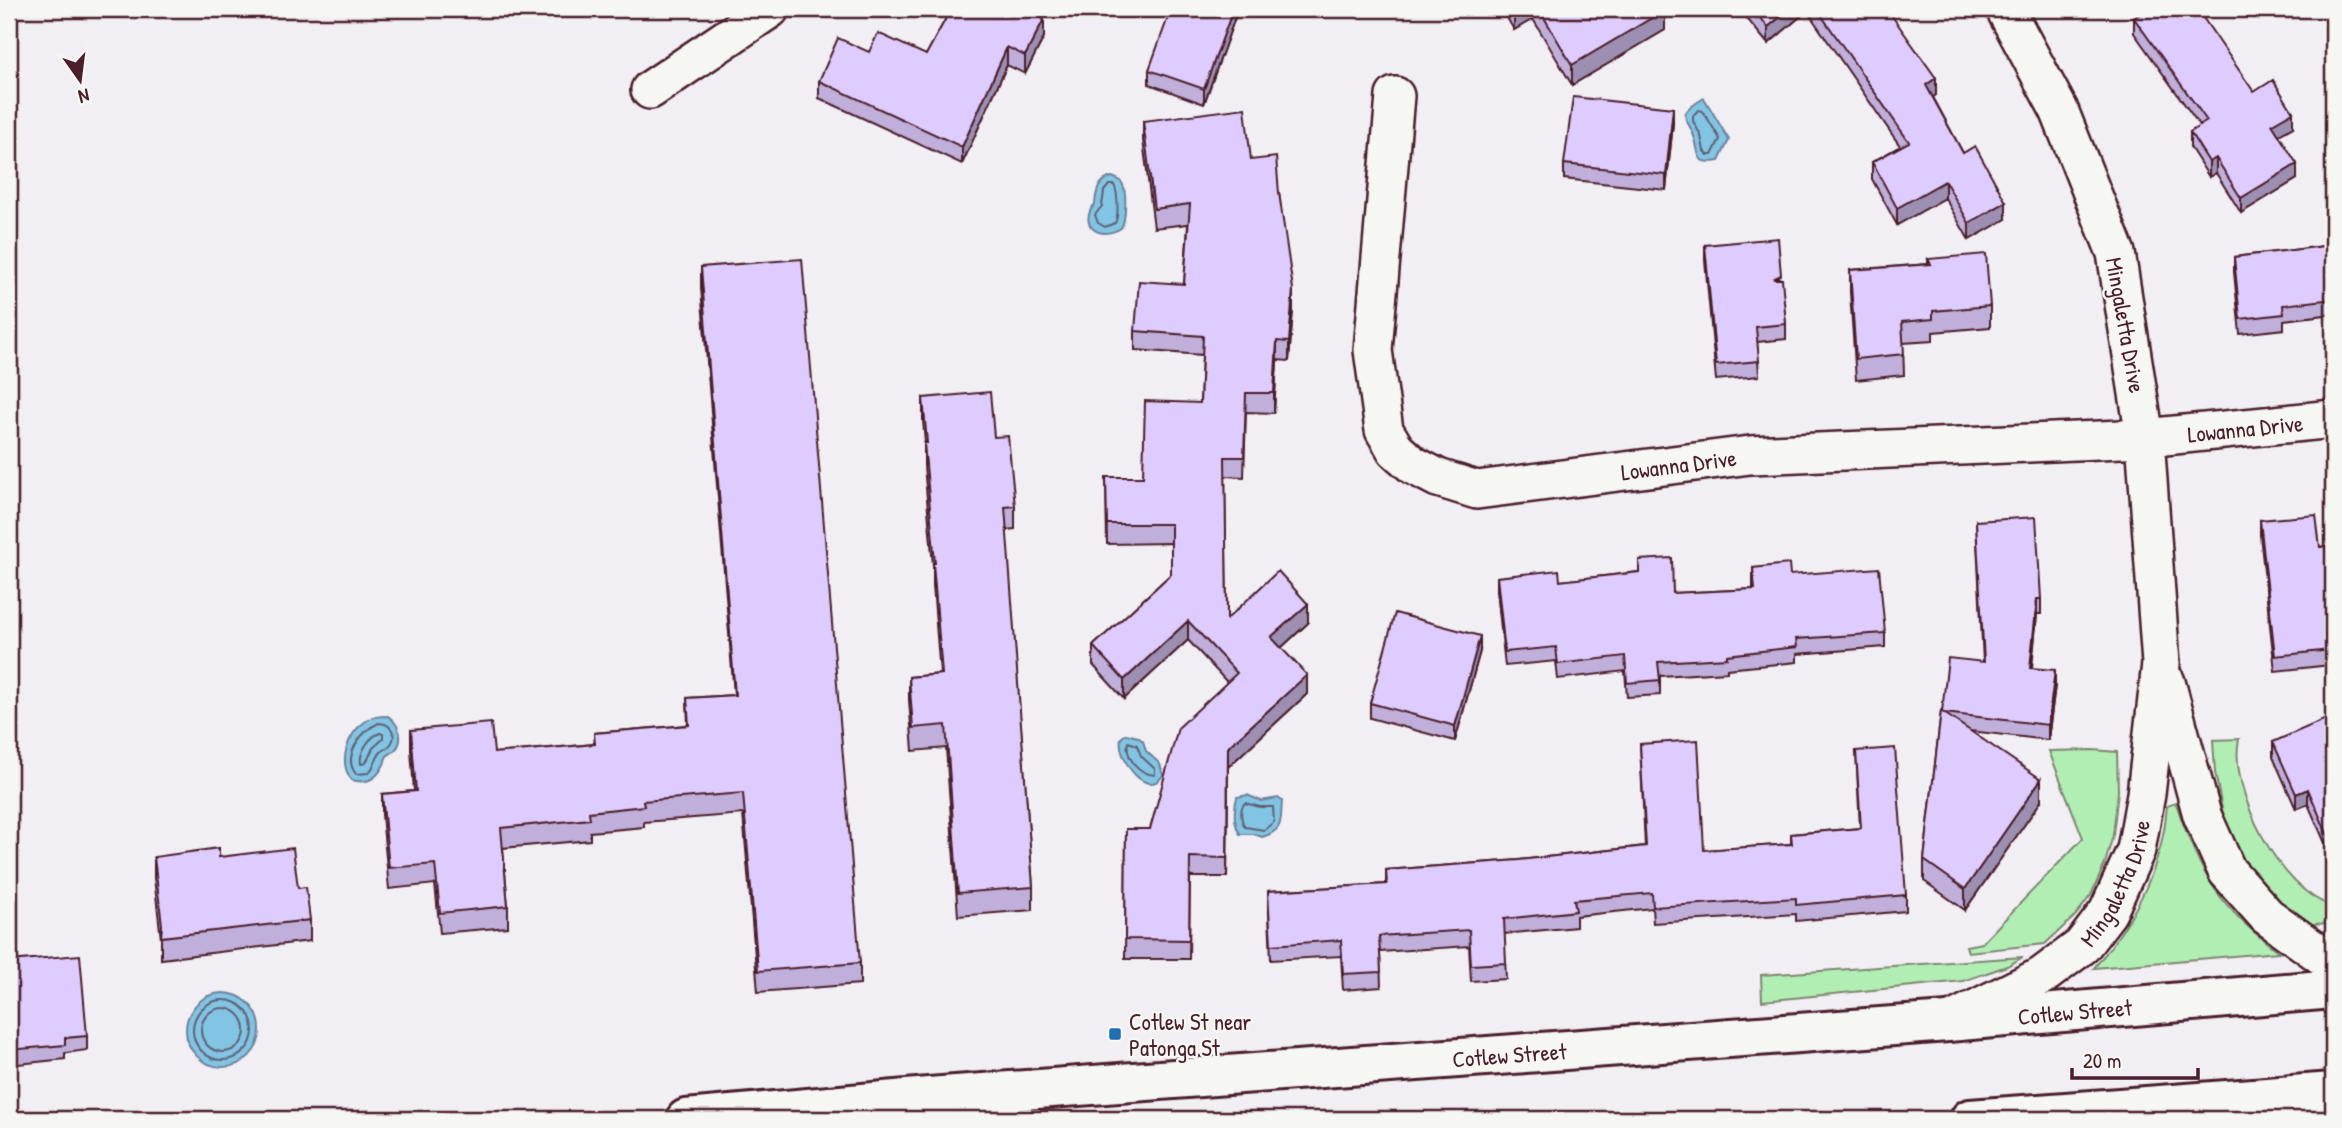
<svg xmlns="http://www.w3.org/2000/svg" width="2342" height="1128" viewBox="0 0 2342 1128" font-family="'Patrick Hand',sans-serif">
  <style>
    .green { fill: #b1eeb4; stroke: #7e8670; stroke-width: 2 }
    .water { fill: #82c4e3; stroke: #6c8299; stroke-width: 2 }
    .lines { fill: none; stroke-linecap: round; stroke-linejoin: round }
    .shore { stroke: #606175; stroke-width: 2 }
    .street-casing { stroke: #4a1f2b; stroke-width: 42 }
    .secondary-casing { stroke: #4a1f2b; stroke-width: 44 }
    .street { stroke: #f6f6f2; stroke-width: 37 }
    .secondary { stroke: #f6f6f2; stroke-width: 38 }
    .wall { fill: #c0afda; stroke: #4a1f2b; stroke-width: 2 }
    .shaded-wall { fill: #9c8fb2; stroke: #4a1f2b; stroke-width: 2 }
    .building { fill: #dfccfe; stroke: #4a1f2b; stroke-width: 2 }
    .poi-dot { fill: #1f6fb2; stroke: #f6f6f2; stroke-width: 2.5 }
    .labels { text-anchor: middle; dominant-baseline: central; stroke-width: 5; stroke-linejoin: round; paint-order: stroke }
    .street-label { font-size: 23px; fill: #4a1f2b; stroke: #f6f6f2 }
    .poi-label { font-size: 23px; fill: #4a1f2b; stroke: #f6f6f2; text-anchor: start }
  </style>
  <rect width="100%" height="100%" fill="#f1eef4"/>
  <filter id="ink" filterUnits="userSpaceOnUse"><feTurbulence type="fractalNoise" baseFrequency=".0143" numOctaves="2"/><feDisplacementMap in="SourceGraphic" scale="14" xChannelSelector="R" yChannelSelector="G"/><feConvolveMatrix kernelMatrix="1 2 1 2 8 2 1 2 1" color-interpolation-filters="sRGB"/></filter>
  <g filter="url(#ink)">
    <path class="green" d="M2239 739C2228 789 2281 893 2333 906V923L2312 924 2283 906 2249 870 2234 844 2224 819 2215 772 2213 740Z
      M2093 750 2117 752 2118 791 2113 835 2105 864 2091 895 2076 915 2045 944 1968 952 1966 946 1982 943 2083 838 2049 751Z
      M2176 803C2199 873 2219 908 2279 952L2094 968C2133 922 2163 867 2167 806Z
      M2023 957 2007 966 1963 981 1762 1001 1761 975Z"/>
    <path class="water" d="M1704 98 1729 140 1719 161C1695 165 1700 156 1695 139 1688 115 1673 117 1704 98Z
      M1112 177C1117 179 1119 179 1122 183 1127 191 1126 220 1121 228 1099 242 1077 224 1095 204 1096 191 1099 180 1112 177Z
      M388 716C398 723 405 738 396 749 394 752 390 753 387 756 384 761 386 761 383 766 376 780 366 784 352 780 337 762 348 733 366 721 373 716 381 716 388 716Z
      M1126 734 1138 737 1143 741 1146 751 1160 764 1163 775C1148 800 1117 761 1121 738Z
      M1247 795 1261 801 1278 798 1282 801C1280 820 1285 830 1262 837L1254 834H1240C1233 822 1234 810 1237 797Z
      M186 1030a37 37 0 1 1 74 0a37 37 0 1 1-74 0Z"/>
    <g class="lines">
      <path class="shore" d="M1698 110 1703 111 1720 139 1712 155H1708L1704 151 1701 136 1693 121V116Z
        M1109 185H1114C1118 192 1119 216 1115 223L1105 227 1098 223 1095 215 1102 206 1104 191Z
        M379 723C390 723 398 734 391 744 388 748 384 749 381 752 376 758 374 767 369 773L356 774C342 757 361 730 379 723Z
        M380 733 383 734V739L373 748 366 763 361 764C359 752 369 737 380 733Z
        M1128 742 1137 745 1141 756 1155 769V775C1139 774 1125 758 1128 742Z
        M1245 803 1260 807H1273L1274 822 1264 830 1245 827C1241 821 1239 808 1245 803Z
        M193 1030a30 30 0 1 1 60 0a30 30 0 1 1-60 0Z
        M201 1030a22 22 0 1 1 44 0a22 22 0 1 1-44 0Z"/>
      <defs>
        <g id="street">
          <path d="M650 90 770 9"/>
          <path id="s1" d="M1395 96 1373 350 1384 430 1396 450 1413 465 1438 478 1477 490 1750 455 2145 438 2333 419"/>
          <path d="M2166 682 2202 815 2227 871 2267 916 2321 955 2333 961"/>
          <path id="s2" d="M1951 1021 2042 976 2082 946 2108 912 2136 850 2146 794 2161 664 2145 438 2116 253 2059 110 2005 9"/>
        </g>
        <g id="secondary">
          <path id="s3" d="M686 1119 929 1097 1948 1022 2333 989"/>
          <path d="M1970 1119 2333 1092"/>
        </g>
      </defs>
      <use href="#street" class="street-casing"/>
      <use href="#secondary" class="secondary-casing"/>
      <use href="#street" class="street"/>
      <use href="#secondary" class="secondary"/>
    </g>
    <path class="wall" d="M951 9H1041L1037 16 1044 37 1025 74 1007 65 962 164 819 98V81L869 52 926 55Z
      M1238 9 1204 104 1149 84V70Z
      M1502 9H1664L1665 30 1572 85 1533 19 1514 30Z
      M1739 9H1887L1936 95 1933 97 1963 153 2006 219 1969 240 1945 198 1897 225 1872 179V162L1900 146 1807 11 1768 44Z
      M2134 18 2254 92 2293 127 2278 135 2297 179 2241 213 2216 173 2209 177 2190 147V132L2200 126 2134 33Z
      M1143 121 1251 160 1279 193 1293 309 1289 361 1277 360 1274 413 1246 412 1244 477 1225 476 1227 619 1308 623 1281 648 1307 694 1228 767 1227 877H1190L1189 959H1125L1126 829H1150L1227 682 1188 640 1124 699 1093 665V646L1171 574V543L1107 544 1106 477H1143L1200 403 1202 355 1135 350V331L1184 284 1188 224 1154 228 1143 140Z
      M1673 123 1666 190 1564 179V164Z
      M1705 245 1781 279 1786 324V339L1757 342 1759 376 1716 380 1705 260Z
      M2333 245V314L2284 320V329L2240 334 2234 272V257Z
      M1928 259 1990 306V327L1933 332V341L1903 343 1904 375 1856 380 1850 292V270L1928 264Z
      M701 267 860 963V984L758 992 743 814 644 822V827L590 832V840L503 848 508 906V927L440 933 435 884 389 889 382 815V794L414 791 411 750V730L494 753 594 744V733L688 725 687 698 734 695 701 288Z
      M923 398 994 437 1015 506V529L1006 530 1033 887V910L958 916 946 748 913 751 909 700V677L940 674 933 586V565L924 466V443H925L923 421Z
      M2260 520 2320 547 2333 545V619L2327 620 2330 650V665L2275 671 2260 535Z
      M1976 521 2041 599V614H2037L2032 668 2055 685 2048 740 1970 731 2041 801 1965 910 1924 881V860L1941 711 1983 662Z
      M1639 560 1673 593 1753 589V568L1790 575 1885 633V647L1797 654V662L1727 669V672L1660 676V695L1627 697 1625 671 1558 679 1556 661 1505 666 1497 591V577L1560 581 1639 572Z
      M1480 651 1455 741 1370 718V703Z
      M2333 730V859H2332L2308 804 2296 809 2273 757V742Z
      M1640 744 1704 850 1791 844V834L1860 828 1856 751 1906 895V911L1796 921V914L1653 923 1652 908 1576 916V927L1504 934 1506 979 1471 981 1469 946 1380 952 1381 987 1343 990 1341 956 1271 960 1268 891 1386 884V870L1519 860 1645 846Z
      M154 857H219L298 888 310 920V941L161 959V939L154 878Z
      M9 961 87 1036V1050L65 1053V1059L9 1065Z"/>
    <path class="shaded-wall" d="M1031 9H1041L1030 29V12Z
      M1233 9H1238L1204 104V89Z
      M1516 9H1533V19L1514 30V10Z
      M1790 9H1807V11L1768 44V27Z
      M1665 10V30L1572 85V65Z
      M1044 19V37L1025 74V56Z
      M1007 47V65L962 164V147Z
      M1936 78V95L1926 102V85Z
      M1673 108V123L1666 190V175Z
      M2293 112V127L2272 139V124Z
      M2216 158V173L2209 177V162Z
      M2297 164V179L2241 213V198Z
      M1945 181V198L1897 225V208Z
      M2006 202V219L1969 240V223Z
      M1293 289V309L1289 361V342Z
      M1277 341V360L1274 413V393Z
      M2037 599V614L2030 682V668Z
      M1308 604V623L1271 657V637Z
      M1188 621V640L1124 699V680Z
      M1480 636V651L1455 741V726Z
      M2055 670V685L2048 740V725Z
      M1307 675V694L1228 767 1227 877 1228 747Z
      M2041 779V801L1965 910V889Z
      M2308 789V804L2296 809V794Z"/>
    <path class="building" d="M951 9H1031L1030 12 1044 19 1025 56 1007 47 962 147 819 81 838 38 869 52 878 33 926 55Z
      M1171 9H1233L1204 89 1149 70Z
      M1539 9H1664L1665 10 1572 65Z
      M1753 9H1790L1768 27Z
      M1817 9H1887L1936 78 1926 85 1963 153 1975 146 2006 202 1969 223 1945 181 1897 208 1872 162 1909 142Z
      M2147 9H2197L2254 92 2273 80 2293 112 2272 124 2297 164 2241 198 2216 158 2209 162 2190 132 2207 121 2134 18Z
      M1573 97 1673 108 1666 175 1564 164Z
      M1245 108 1251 160 1276 157 1279 193 1293 289 1289 342 1277 341 1274 393H1246L1244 457H1225L1227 619 1278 571 1308 604 1271 637 1307 675 1228 747 1227 858 1190 857 1189 940 1125 939 1126 829H1150L1178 728 1237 673 1188 621 1124 680 1093 646 1171 574V524H1107L1106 477H1143L1145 401 1200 403 1203 336 1135 331 1139 281 1184 284 1190 204 1154 209 1143 121Z
      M1778 238 1781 275 1773 279H1782L1786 324 1756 327 1759 361 1716 365 1705 245Z
      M2333 245V299L2283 305 2284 314 2240 319 2234 257Z
      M1986 254 1990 306 1933 311V319L1902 322 1904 354 1856 359 1850 270 1931 264 1928 259Z
      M802 259 860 963 758 971 743 793 643 801 644 806 589 812 590 819 501 828 508 906 440 913 435 864 389 868 382 794 416 791 411 730 491 723 494 753 595 744 594 733 689 725 687 698 735 695 701 267Z
      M990 392 994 437 1008 436 1015 506 1005 507 1033 887 958 893 946 725 913 728 909 677 942 674 933 563H935L924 443H927L923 398Z
      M2316 515 2320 547 2333 545V604L2326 605 2330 650 2275 656 2260 520Z
      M2036 517 2041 599H2037L2030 668 2055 670 2048 725 1944 713 1942 712 1948 658 1984 662 1976 521Z
      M1672 558 1673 593 1755 589 1753 568 1789 564 1790 575 1879 568 1885 633 1796 639 1797 647 1727 655V658L1658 662 1660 680 1627 683 1625 656 1558 664 1556 647 1505 652 1497 577 1559 570 1560 581 1639 572V560Z
      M1395 613 1480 636 1455 726 1370 703Z
      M1941 711 2041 779 1965 889 1924 860Z
      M2328 718 2333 730 2332 845 2308 789 2296 794 2273 742Z
      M1698 740 1704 850 1792 844 1791 834 1861 828 1856 751 1895 748 1906 895 1796 905V898L1653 907 1652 893 1574 900 1576 911 1504 919 1506 963 1471 965 1469 930 1379 936 1381 972 1343 974 1341 940 1271 945 1268 891 1387 884 1386 870 1519 860 1646 846 1640 744Z
      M219 848V857L293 848 298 888 306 887 310 920 161 937 162 925 154 857Z
      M80 955 87 1036 65 1038V1045L9 1050V961Z"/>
  </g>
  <rect class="poi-dot" x="1108" y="1027" width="14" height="14" rx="3.5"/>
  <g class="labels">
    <g class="street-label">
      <text transform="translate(2126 325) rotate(80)">Mingaletta Drive</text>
      <text stroke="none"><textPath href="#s1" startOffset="1222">Lowanna Drive</textPath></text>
      <text stroke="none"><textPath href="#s1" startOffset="654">Lowanna Drive</textPath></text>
      <text stroke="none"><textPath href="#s2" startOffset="224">Mingaletta Drive</textPath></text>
      <text stroke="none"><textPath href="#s3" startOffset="1393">Cotlew Street</textPath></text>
      <text stroke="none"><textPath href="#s3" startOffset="826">Cotlew Street</textPath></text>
    </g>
    <g class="poi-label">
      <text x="1129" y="1021">Cotlew St near<tspan x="1129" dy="26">Patonga St</tspan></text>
    </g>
  </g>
  <rect width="2342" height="1128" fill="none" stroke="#f6f6f2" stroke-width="35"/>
  <rect x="18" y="18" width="2307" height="1093" fill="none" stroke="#4a1f2b" stroke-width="2.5" filter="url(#ink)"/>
  <g transform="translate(80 80) rotate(166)" stroke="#f6f6f2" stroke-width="5" paint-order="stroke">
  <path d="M0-5L12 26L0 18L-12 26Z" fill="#4a1f2b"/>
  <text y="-10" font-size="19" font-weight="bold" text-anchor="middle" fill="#4a1f2b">N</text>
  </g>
  <path d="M2072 1068v10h126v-10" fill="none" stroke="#4a1f2b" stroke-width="3.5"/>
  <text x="2083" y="1068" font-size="21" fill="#4a1f2b" stroke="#f6f6f2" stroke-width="5" paint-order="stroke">20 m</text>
</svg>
